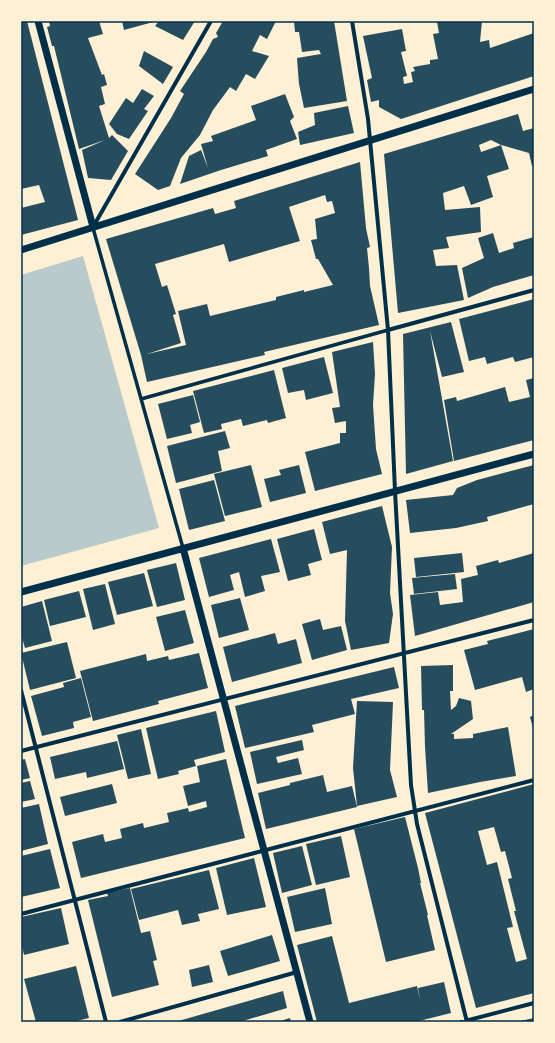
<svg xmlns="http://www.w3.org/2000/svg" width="555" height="1043" viewBox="0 0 555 1043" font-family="'Sofia Sans Condensed',sans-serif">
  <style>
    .green { fill: #b9caca }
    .building { fill: #264d5e; fill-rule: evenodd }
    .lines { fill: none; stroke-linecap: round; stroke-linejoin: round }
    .pedestrian { stroke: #003049; stroke-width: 3.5 }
    .minor { stroke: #003049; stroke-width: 4 }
    .tertiary { stroke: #003049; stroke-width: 7 }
    .neatline { fill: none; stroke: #003049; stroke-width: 1.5 }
  </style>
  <rect width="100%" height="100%" fill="#fdf0d5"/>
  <path class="green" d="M83 256 159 528 21 566V275Z"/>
  <path class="building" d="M21 21H27L78 220 21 235V208L45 202 39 185 21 189Z
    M49 21H99L103 34 88 38 102 75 104 74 107 85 101 87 105 104 99 106 109 138 112 135 128 151 111 180 88 178 82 150 105 140 79 149 54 46H52L47 27 50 26Z
    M122 21H157L124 30Z
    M159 21H195L183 40 155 26Z
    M223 21H276L267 39 260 35 252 51 269 56 255 79 246 74 236 91 230 87 213 110 200 135 181 158 170 186 158 190 135 174 171 118 184 94 180 91 206 52 213 39 218 37 216 33Z
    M294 21H334L347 101 304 108 299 84 297 58 321 54 319 50 302 52 299 32H295Z
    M441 21H482L480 42 489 40 490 48 534 33V76L401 119 379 107V100L371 102 367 80 372 78 363 36 402 29 406 51 401 52 407 76 403 77 404 84 413 82 411 72 415 71 413 67 430 64V60L438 59 433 34 439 33 437 22H441Z
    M144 51 173 67 163 84 139 66Z
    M142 89 154 96 144 109 148 111 129 139 117 134 109 124 126 98 133 103Z
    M285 94 294 117 290 121 297 139 266 150 268 156 221 170 180 184 189 156 201 150 208 168 201 144 213 141 211 136 256 120 251 106Z
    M348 106 354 133 300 145 298 132 315 125 314 113Z
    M518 114 523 131 534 128V166H532L529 153 501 145 491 140 479 145 481 152 501 145 509 169 487 176 493 197 471 205 464 186 443 193 445 210 480 207 481 232 446 237 449 248 433 250 436 266 457 265 464 300 398 313 384 154Z
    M360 162 366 228 370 247 367 248 369 268 370 286 379 325 264 352 265 355 147 382 141 355 106 239 213 208 215 214 236 208 234 201ZM325 195 327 202 332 201 335 213 315 219 317 239 311 240 316 259H318L333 285 304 292V290L276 297V300L210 316 207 304 178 311 186 345 147 354 181 343 173 315 176 314 167 285 162 287 155 264 224 244 229 262 300 241 289 207Z
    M493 233 499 253 514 248 513 243 534 237V275L493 287 468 298 462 268 484 258 478 238Z
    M534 299V357L515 362 513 357 487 364 485 357 469 361 459 319Z
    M451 322 464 372 442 377 430 331 453 461 406 474 403 334Z
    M373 342 375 374 373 405 376 449 382 474 315 491 305 452 340 443V433H346V421L335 423 332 408 340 407 332 352Z
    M324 357 333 393 306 400 304 390 288 393 282 368Z
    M274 370 286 418 268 423 267 420 243 426 241 419 221 424 222 429 204 433 193 391Z
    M534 378V440L454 461 444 400 456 397 457 401 505 387 509 402 530 397 526 380Z
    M193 395 200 422 190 425 192 433 167 439 158 404Z
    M225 431 230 448 218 451 222 471 176 483 167 446Z
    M251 465 262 507 225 516 214 474Z
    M299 465 306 493 270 502 264 479 281 475 279 470Z
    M534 465V504L487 517 488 521 456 528 410 533 406 500 453 495 457 488 477 480Z
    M214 480 225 521 189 530 179 489Z
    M382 506 392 547 390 593 393 614 389 643 351 650 345 621 347 550 330 554 322 522Z
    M314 529 322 560 308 564 311 575 288 581 277 539Z
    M271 539 280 572 261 576 265 591 245 597 239 572 230 575 234 590 209 597 199 558Z
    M462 553 464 572 416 577 414 558Z
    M534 553V602L415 636 410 595 438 592 440 605 463 602 461 579 478 575 476 566 498 560 499 563Z
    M176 563 185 600 157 607 147 570Z
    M144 573 153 606 117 615 108 582Z
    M455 574 457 589 414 594 412 578Z
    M105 584 115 624 93 630 83 589Z
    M79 591 86 617 50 626 44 600Z
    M240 598 249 630 219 638 211 605Z
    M42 601 52 641 25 648 21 634V607Z
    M185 610 194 643 165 651 156 617Z
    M320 619 323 630 341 626 347 650 312 660 302 624Z
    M534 629V689L526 692 522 677 475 690 464 650 488 644 487 641Z
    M275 633 278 644 296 639 302 663 232 682 223 647Z
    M67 642 76 678 30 690 21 653Z
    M199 653 208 688 158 701 159 704 93 721 80 671 146 654 147 661 168 656 169 660Z
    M453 665V691H450L451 710 456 706 459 698 471 701 473 719 451 734H454V739L473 738V734L508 727 516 776 480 782 428 793 425 747 424 710H422L421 666Z
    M394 667 399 688 351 699 355 714 312 725 314 732 245 748 235 706Z
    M81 678 91 717 73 722 74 728 42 736 31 696 64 687 63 683Z
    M357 701 393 702 390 770 397 797 357 806 353 768Z
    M216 711 225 752 194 760 196 766 178 771 179 774 158 779 146 728Z
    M534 715V731L530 717Z
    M141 729 151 774 128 779 117 735Z
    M302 740 304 750 276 757 278 763 298 758 302 774 257 784 250 752Z
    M117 741 124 769 87 778 86 772 55 779 50 757Z
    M25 759 30 778 21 780V760Z
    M226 759 245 838 81 878 72 842 103 834 105 842 122 838 120 829 143 823 144 828 169 822 167 813 188 808 189 812 207 807 206 801 188 806 183 786 200 782 197 766Z
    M323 775 327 792 352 786 357 807 266 829 258 793 290 785V783Z
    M30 781 35 799 21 802V783Z
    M112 784 117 803 65 816 60 797Z
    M534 784V993L476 1008 425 813ZM494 827 501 852 505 851 512 878 508 879 516 911H514L527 959 516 962 507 928 513 927 497 862 487 865 478 831Z
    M39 804 48 844 21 851V808Z
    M405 817 418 868 421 883H420L428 915H427L435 950 386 962 354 829Z
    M341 836 350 877 316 885 306 844Z
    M302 846 312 885 282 893 273 853Z
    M50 849 60 888 21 897V856Z
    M254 858 266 907 227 915 216 868Z
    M209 870 219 909 198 914 200 921 182 925 178 910 139 920 131 889Z
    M130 888 141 933 150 931 157 960 153 961 159 985 112 997 88 900 108 896 107 893Z
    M325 888 332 924 295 932 287 897Z
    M61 908 69 944 24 955 21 942V917Z
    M272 935 280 961 228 976 220 951Z
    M332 936 349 1003 417 986 420 1000 418 988 444 982 451 1013 415 1022H317L297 945Z
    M209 965 213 982 192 987 189 970Z
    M76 966 89 1018 72 1022H36L24 979Z
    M283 991 287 1008 246 1020 239 1022H175Z
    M290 1018 291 1022H277Z
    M534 1018V1022H520V1021Z"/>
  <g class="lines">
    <path class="pedestrian" d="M93 228 183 548
      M141 399 388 330"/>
    <path class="minor" d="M352 21 368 119 388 330 395 491 411 785 417 824 467 1022
      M93 227 211 21
      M388 330 534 290
      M21 690 106 1022
      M21 751 534 620
      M21 914 534 780
      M120 1022 297 972
      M461 1022 534 1003"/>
    <path class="tertiary" d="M38 21 93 227
      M21 250 534 89
      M183 548 310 1022
      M21 592 534 454"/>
  </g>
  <rect width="555" height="1043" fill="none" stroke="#fdf0d5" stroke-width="44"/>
  <rect x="22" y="22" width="511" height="999" class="neatline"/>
</svg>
